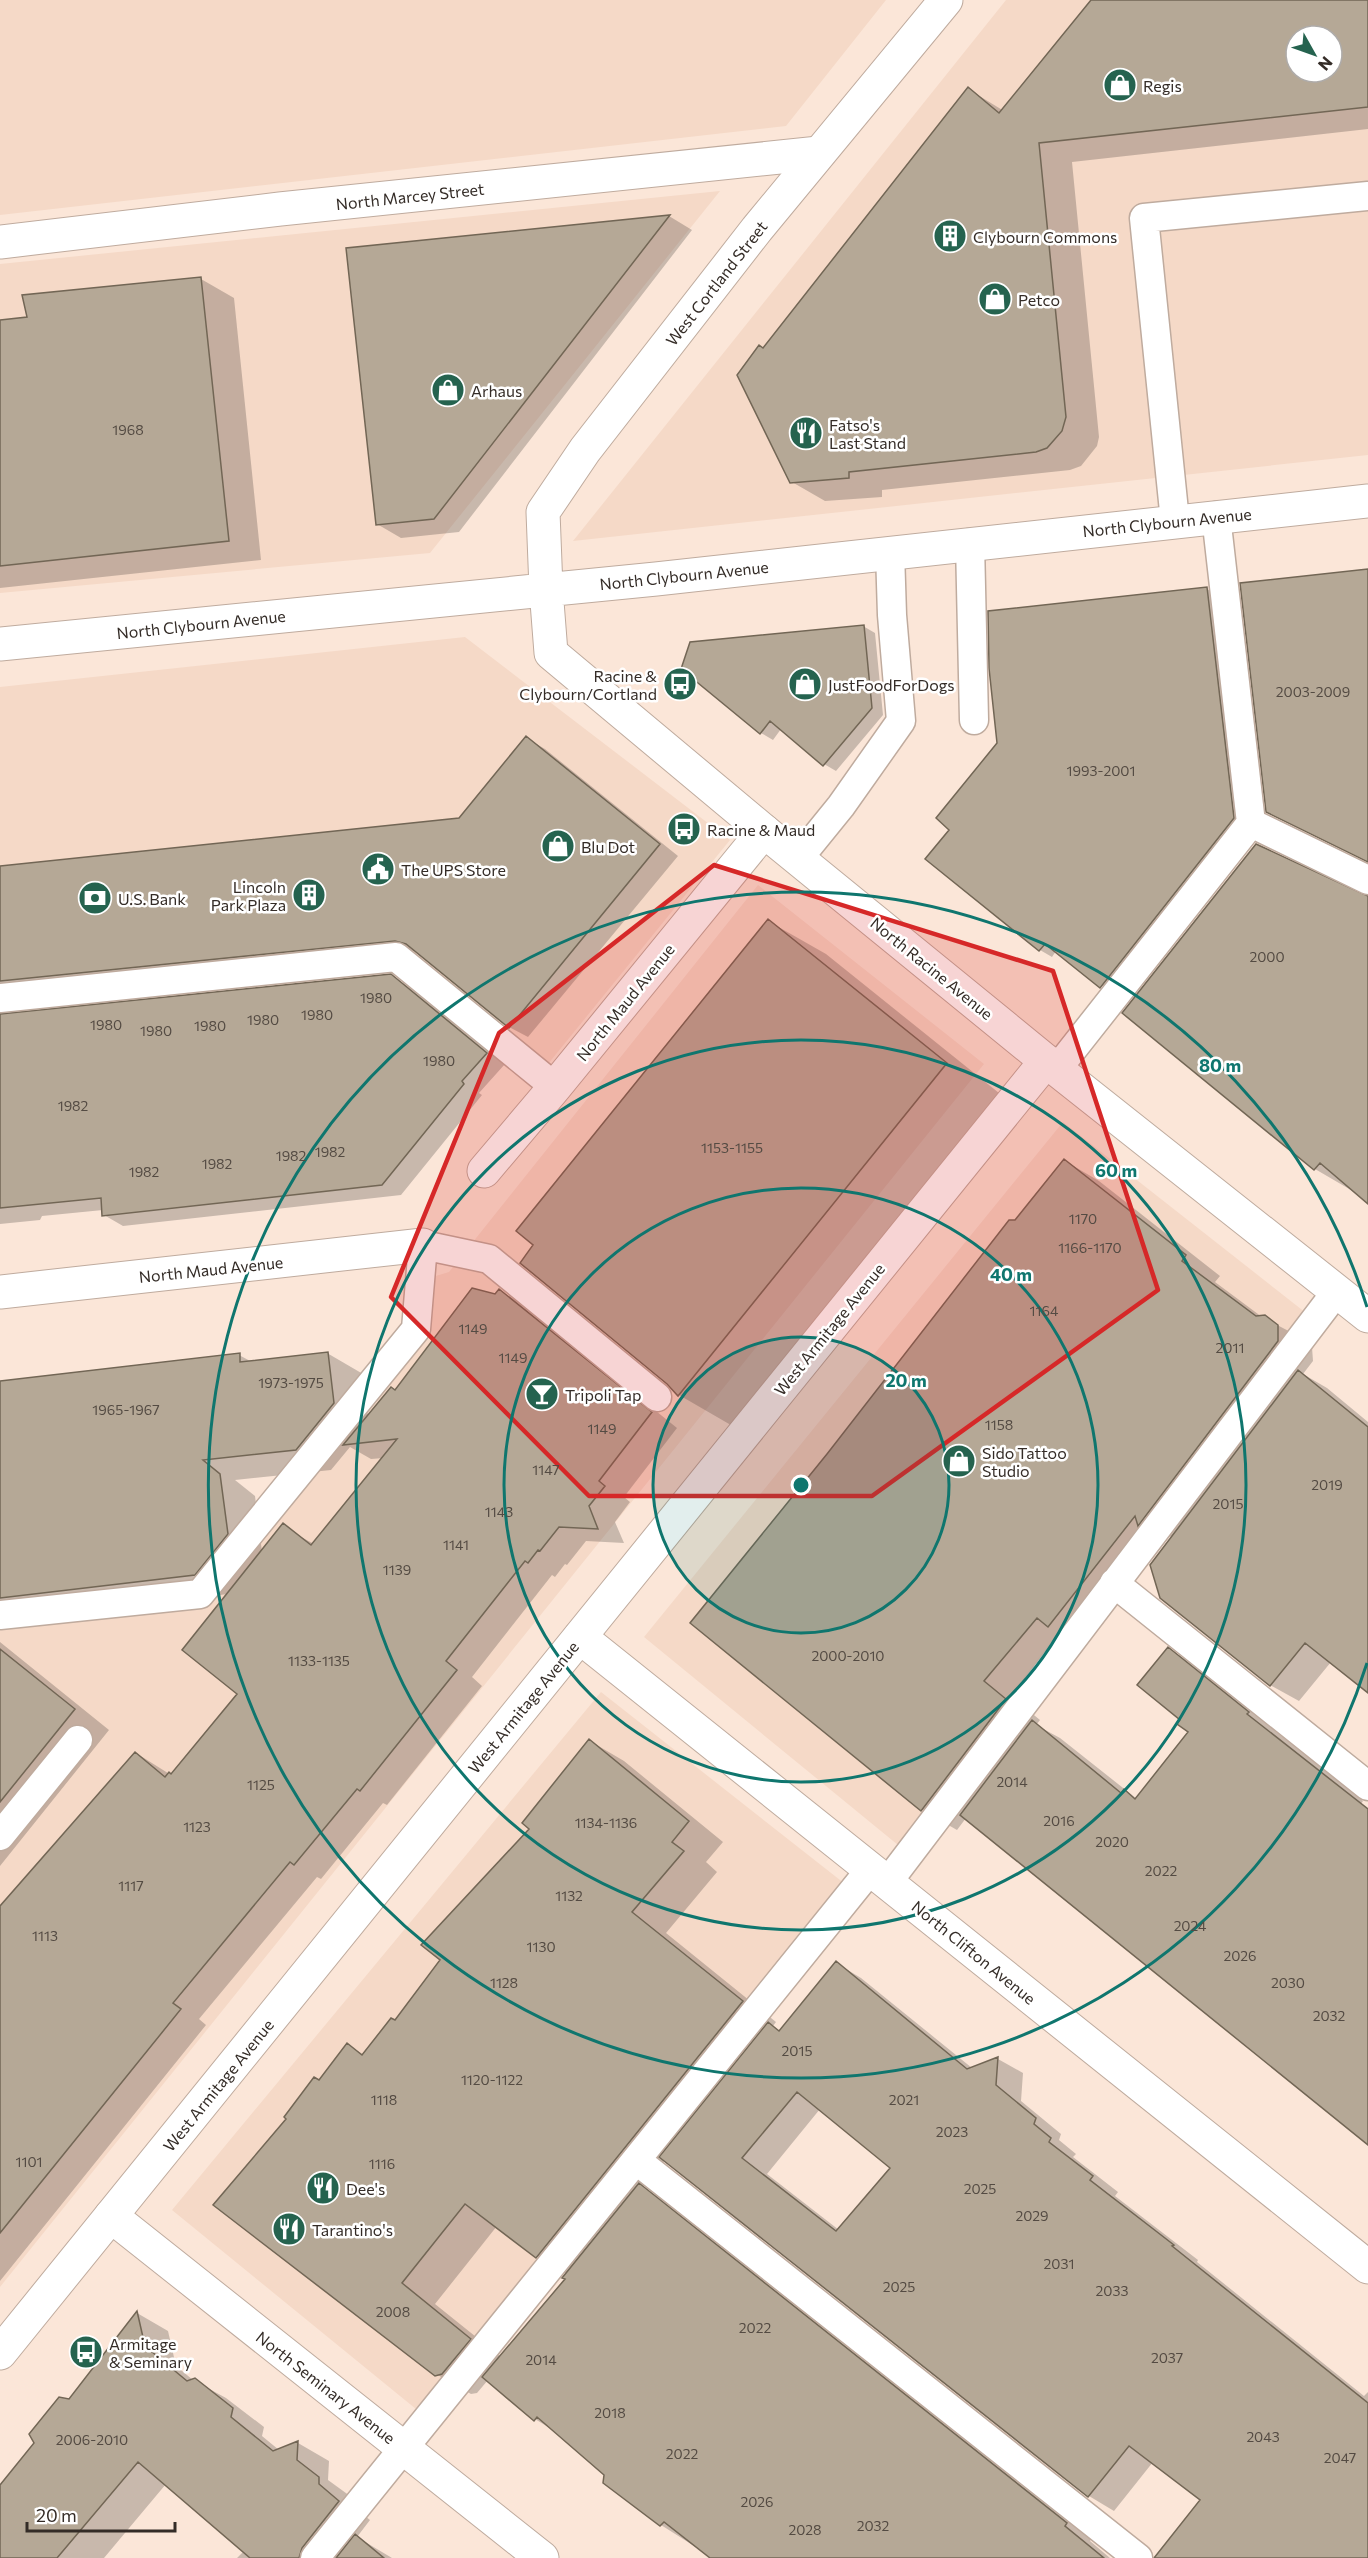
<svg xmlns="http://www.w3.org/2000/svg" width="1368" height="2558" viewBox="0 0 1368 2558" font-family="Commissioner,sans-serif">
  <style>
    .built { fill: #f5d9c7; fill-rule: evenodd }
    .shadow { fill: #0003; fill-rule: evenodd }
    .building { fill: #b5a896; stroke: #726655; stroke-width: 1.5; fill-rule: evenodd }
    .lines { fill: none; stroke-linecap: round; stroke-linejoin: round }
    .service-casing { stroke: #bfab9e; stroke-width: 31 }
    .minor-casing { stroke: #bfab9e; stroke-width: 35 }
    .tertiary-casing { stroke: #bfab9e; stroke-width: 35 }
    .secondary-casing { stroke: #bfab9e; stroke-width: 35 }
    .service { stroke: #fff; stroke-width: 28 }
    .minor { stroke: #fff; stroke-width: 33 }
    .tertiary { stroke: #fff; stroke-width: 33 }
    .secondary { stroke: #fff; stroke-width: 33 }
    .marked { fill: #d62828; fill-opacity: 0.2; stroke: #d62828; stroke-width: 4.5; stroke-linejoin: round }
    .ring { fill: none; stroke: #0f766e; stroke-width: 3 }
    .labels { text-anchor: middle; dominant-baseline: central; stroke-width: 5; stroke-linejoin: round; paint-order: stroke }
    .number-label { font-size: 14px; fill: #544b43 }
    .poi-label { font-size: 16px; fill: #342c27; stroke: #fff; text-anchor: start }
    .street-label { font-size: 16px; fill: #342c27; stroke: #fff }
    .centre { fill: #0f766e; stroke: #fff; stroke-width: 3 }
    .ring-label { font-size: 18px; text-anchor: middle; font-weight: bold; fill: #0f766e; stroke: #fff; stroke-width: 5; stroke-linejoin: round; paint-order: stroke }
  </style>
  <rect width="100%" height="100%" fill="#fbe6d8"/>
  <path class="built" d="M0 0H886L786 126 0 215Z
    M1006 0H1368V455L573 541ZM1296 36H1332V72H1296Z
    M720 191 430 553 0 593V264Z
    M465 637 730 840 548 1064 386 934 0 970V687Z
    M758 885 984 1064 0 2287V1615L200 1594 416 1322 419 1281 449 1272Z
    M1063 1122 1315 1320 909 1854 644 1637Z
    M601 1692 854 1891 427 2418 172 2210Z"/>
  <path class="shadow" d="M1093 0H1368V129L1072 162 1099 437 1097 446 1081 466 1070 470 882 490V497L825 501 792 482 764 349 968 89 1004 111ZM1296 36H1332V72H1296Z
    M669 216 692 230 459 532 401 538 377 524 348 250Z
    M201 279 234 298 261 560 0 588V322L28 319Z
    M1368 571V863L1268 811Z
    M1207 589 1219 595 1245 825 1112 993 1056 951 1052 957 1040 950 928 859 951 829 999 744Z
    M863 626 875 633 883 715 836 771 824 764 781 729 773 740 761 733 683 669Z
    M526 738 545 749 678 856 528 1037 509 1027 415 951 18 992 2 1011 4 1016 391 976 410 987 505 1064 479 1093 482 1095 401 1195 123 1226 104 1215 103 1210 42 1216 40 1220 0 1224V868L460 819Z
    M1368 901V1200L1315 1169 1124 1013Z
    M768 921 826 954 1004 1097 736 1428 679 1395Z
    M1065 1161 1099 1181 1220 1276 1215 1282 1262 1317 1300 1337 1312 1347 1313 1361 1303 1374 1327 1388 1368 1422V1691L1331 1662 1299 1701 1270 1685 1170 1536 1084 1646 1018 1702 1040 1720 1036 1725 1060 1738 1137 1799 1190 1732 1182 1720 1168 1649 1196 1665 1276 1729 1275 1731 1363 1801 1361 1804 1368 1810V2145L966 1818 957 1830 922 1810 1015 1222Z
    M500 1291 526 1306 677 1428 624 1497 630 1502 615 1522 624 1543 586 1541 567 1565 565 1564 555 1577 552 1575 472 1677 482 1686 387 1805 383 1803 321 1879 317 1877 199 2019 206 2025 0 2281V1909L136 1753 171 1775 239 1693 228 1594 0 1622V1382L239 1355 252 1362 327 1353 363 1374 368 1417ZM350 1447 371 1459 384 1458 314 1544 292 1532 262 1552 255 1496 235 1480 331 1470Z
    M0 1642 109 1730 0 1866Z
    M590 1741 624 1761 723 1842 706 1862 717 1872 666 1933 776 2022 773 2026 780 2031 836 1963 861 1978 972 2068 998 2059 1023 2073 1021 2101 1061 2134 1059 2140 1076 2154 1073 2157 1118 2192 1115 2196 1198 2260 1197 2262 1364 2396 1368 2392V2558H1156L1202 2499 1153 2462 1114 2511 1089 2496 665 2160 643 2187 664 2200 1092 2538 1090 2541 1110 2558H713L661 2525 556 2432 535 2419 488 2380 477 2393 471 2394 436 2374 320 2081 348 2045 364 2055 395 2021 442 1959ZM820 2109 892 2168 839 2230 767 2174ZM497 2226 537 2256 567 2274V2279L501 2357 435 2304Z
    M137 2313 168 2331 176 2366 193 2380 226 2398 264 2427 262 2436 279 2450 298 2443 329 2461 328 2480 350 2496V2504L370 2520 357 2537 392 2558H237L244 2551 166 2484 104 2558H0V2488Z"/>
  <path class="building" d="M1091 0H1368V107L1039 143 1066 417 1062 431 1047 448 1036 452 849 472V478L790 483 737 375 759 345 763 348 968 87 999 113ZM1296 36H1332V72H1296Z
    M670 215 434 519 376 525 346 248Z
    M201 277 229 541 0 566V320L27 317 22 295Z
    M1368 569V862L1266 812 1240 583Z
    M1207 587 1234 818 1100 988 1045 944 1039 951 925 859 949 830 936 818 997 743 989 668 988 611Z
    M864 625 872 708 823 766 770 721 760 734 681 669 690 642Z
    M526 736 660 844 509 1028 406 944 395 941 0 981V866L459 818Z
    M1256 844 1368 896V1204L1320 1163 1314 1170 1122 1013Z
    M768 919 947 1063 678 1396 667 1384 520 1263 533 1245 516 1231Z
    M391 974 487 1053 462 1081 464 1084 382 1185 102 1216 101 1198 0 1208V1014Z
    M1064 1159 1186 1255 1182 1261 1256 1316 1265 1315 1278 1325V1341L1138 1526 1135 1516 1048 1627 1037 1618 984 1681 1006 1699 921 1811 690 1623 827 1454 1009 1220H1015Z
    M472 1288 495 1294 499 1289 652 1412 599 1481 605 1486 589 1506 598 1529 559 1527 540 1551 538 1550 528 1563 525 1561 446 1661 457 1670 360 1791 357 1789 294 1865 290 1862 173 2003 181 2009 0 2233V1906L135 1752 165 1777 169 1772 171 1774 237 1694 182 1650 283 1523 311 1545 397 1439 343 1445 391 1387 395 1390Z
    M328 1352 334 1403 296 1450 203 1460 220 1474 228 1534 195 1575 0 1598V1381L240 1353V1362Z
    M1298 1370 1368 1427V1693L1305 1643 1270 1686 1160 1598 1150 1565Z
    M1168 1647 1249 1712 1247 1714 1368 1809V2145L960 1815 1032 1720 1121 1793 1124 1789 1135 1799 1188 1732 1177 1724 1180 1720 1137 1685Z
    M0 1649 75 1709 0 1802Z
    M589 1739 689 1821 672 1842 684 1851 632 1912 743 2001 536 2258 465 2204 402 2283 471 2339 442 2374 435 2376 213 2205 286 2119 284 2117 314 2077 319 2080 347 2043 362 2055 391 2018 395 2020 440 1960 421 1945 529 1829 522 1823Z
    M836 1961 967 2069 998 2057 996 2085 1036 2118 1034 2124 1051 2138 1049 2142 1093 2176 1090 2180 1174 2245 1172 2246 1368 2403V2558H1154L1200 2500 1129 2446 1088 2497 659 2157 768 2022 779 2031ZM797 2092 890 2168 836 2231 742 2158Z
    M639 2183 1067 2523 1065 2526 1104 2558H710L664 2522 660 2526 603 2483 604 2475 537 2417 534 2421 482 2377 565 2279 562 2278Z
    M137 2311 145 2346 187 2381 195 2378 233 2408 231 2417 273 2451 298 2441 297 2460 319 2477V2484L339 2501 302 2548 299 2558H250L138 2462 57 2558H0V2485L34 2443 29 2434 59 2397 69 2399Z
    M355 2534 384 2558H336Z"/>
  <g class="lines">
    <defs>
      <path id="service" d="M1175 521 1144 218 1368 196
        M970 543 974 720
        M1251 823 1368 880
        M798 859 841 806 901 721 892 615 890 552
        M0 998 396 957 555 1087
        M1057 1069 1251 823 1216 516
        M1114 1583 1368 1786
        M0 1615 200 1594 416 1329 423 1245 489 1259 657 1397
        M0 1836 78 1740
        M887 1883 1337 1291
        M636 2160 1138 2558
        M315 2558 870 1870"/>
      <path id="minor" d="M0 242 280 209 819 153
        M484 1171 555 1087 764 831
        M0 1292 423 1245
        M580 1637 1368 2267
        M111 2216 542 2558"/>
      <path id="tertiary" d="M1046 1061 1368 1316"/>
      <path id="secondary" d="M0 644 656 579 1368 501
        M0 2353 1046 1061 764 831 551 653 546 589 543 512 585 450 757 229 946 0"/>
    </defs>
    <use href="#service" class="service-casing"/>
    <use href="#minor" class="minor-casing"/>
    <use href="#tertiary" class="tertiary-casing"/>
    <use href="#secondary" class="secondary-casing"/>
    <use href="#service" class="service"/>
    <use href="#minor" class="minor"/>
    <use href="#tertiary" class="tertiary"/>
    <use href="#secondary" class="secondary"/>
  </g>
  <path class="marked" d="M714 865 1053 971 1158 1290 872 1496H589L391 1297 499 1033Z"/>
  <circle cx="801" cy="1485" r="148" fill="#0f766e" fill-opacity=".12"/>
  <g class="ring">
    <circle cx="801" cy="1485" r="148"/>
    <circle cx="801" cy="1485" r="297"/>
    <circle cx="801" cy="1485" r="445"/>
    <path d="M1367 1663A593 593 0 1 1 1367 1307"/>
  </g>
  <defs>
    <symbol id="shop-disc" viewBox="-11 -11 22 22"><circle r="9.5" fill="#25634f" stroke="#fff"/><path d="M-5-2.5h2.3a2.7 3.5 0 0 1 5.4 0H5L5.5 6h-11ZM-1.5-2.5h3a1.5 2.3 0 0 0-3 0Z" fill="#fff"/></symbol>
    <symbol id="building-disc" viewBox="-11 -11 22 22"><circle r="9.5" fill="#25634f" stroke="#fff"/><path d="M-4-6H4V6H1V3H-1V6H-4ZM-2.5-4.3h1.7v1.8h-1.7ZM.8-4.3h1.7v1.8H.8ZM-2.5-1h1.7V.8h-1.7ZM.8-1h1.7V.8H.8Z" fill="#fff"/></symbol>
    <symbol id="restaurant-disc" viewBox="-11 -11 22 22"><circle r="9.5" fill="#25634f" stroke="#fff"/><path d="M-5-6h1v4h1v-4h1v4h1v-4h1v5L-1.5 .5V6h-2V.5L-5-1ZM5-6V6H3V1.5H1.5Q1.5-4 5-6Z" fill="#fff"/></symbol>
    <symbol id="bus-disc" viewBox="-11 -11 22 22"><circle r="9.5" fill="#25634f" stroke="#fff"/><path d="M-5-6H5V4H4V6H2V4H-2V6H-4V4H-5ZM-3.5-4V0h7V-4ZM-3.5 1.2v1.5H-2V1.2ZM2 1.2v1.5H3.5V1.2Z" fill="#fff"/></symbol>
    <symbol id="civic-disc" viewBox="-11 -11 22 22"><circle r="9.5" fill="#25634f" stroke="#fff"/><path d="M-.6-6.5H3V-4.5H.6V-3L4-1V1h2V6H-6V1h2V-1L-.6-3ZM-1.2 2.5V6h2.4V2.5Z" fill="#fff"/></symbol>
    <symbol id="bank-disc" viewBox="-11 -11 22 22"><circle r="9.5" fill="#25634f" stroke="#fff"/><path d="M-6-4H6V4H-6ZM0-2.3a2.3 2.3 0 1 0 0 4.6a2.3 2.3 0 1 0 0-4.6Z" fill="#fff"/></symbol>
    <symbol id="bar-disc" viewBox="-11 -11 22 22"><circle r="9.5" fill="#25634f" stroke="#fff"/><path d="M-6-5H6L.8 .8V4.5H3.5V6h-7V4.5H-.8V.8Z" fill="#fff"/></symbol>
  </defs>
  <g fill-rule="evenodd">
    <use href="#shop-disc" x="1101" y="66" width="38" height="38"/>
    <use href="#building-disc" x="931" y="217" width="38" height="38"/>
    <use href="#shop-disc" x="976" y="280" width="38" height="38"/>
    <use href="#shop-disc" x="429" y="371" width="38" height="38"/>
    <use href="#restaurant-disc" x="787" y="414" width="38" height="38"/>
    <use href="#bus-disc" x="661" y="665" width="38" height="38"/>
    <use href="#shop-disc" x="786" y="665" width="38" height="38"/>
    <use href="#bus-disc" x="665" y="810" width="38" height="38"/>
    <use href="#shop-disc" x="539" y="827" width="38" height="38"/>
    <use href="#civic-disc" x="359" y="850" width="38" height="38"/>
    <use href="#building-disc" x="290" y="876" width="38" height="38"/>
    <use href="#bank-disc" x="76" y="879" width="38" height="38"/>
    <use href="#bar-disc" x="523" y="1375" width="38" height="38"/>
    <use href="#shop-disc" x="940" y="1442" width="38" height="38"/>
    <use href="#restaurant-disc" x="304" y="2169" width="38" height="38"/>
    <use href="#restaurant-disc" x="270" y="2210" width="38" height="38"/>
    <use href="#bus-disc" x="67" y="2333" width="38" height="38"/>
  </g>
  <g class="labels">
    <g class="number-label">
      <text x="128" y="429">1968</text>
      <text x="1313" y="691">2003-2009</text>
      <text x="1101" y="770">1993-2001</text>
      <text x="1267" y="956">2000</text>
      <text x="376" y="997">1980</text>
      <text x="317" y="1014">1980</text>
      <text x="263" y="1019">1980</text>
      <text x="106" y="1024">1980</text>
      <text x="210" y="1025">1980</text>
      <text x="156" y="1030">1980</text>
      <text x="439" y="1060">1980</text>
      <text x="73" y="1105">1982</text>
      <text x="732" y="1147">1153-1155</text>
      <text x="330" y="1151">1982</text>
      <text x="291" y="1155">1982</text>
      <text x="217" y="1163">1982</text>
      <text x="144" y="1171">1982</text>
      <text x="1083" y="1218">1170</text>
      <text x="1090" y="1247">1166-1170</text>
      <text x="1044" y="1310">1164</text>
      <text x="473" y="1328">1149</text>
      <text x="1230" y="1347">2011</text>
      <text x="513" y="1357">1149</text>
      <text x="291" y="1382">1973-1975</text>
      <text x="126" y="1409">1965-1967</text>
      <text x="999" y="1424">1158</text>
      <text x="602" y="1428">1149</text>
      <text x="546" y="1469">1147</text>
      <text x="1327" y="1484">2019</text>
      <text x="1228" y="1503">2015</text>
      <text x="499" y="1511">1143</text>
      <text x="456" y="1544">1141</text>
      <text x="397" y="1569">1139</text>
      <text x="848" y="1655">2000-2010</text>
      <text x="319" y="1660">1133-1135</text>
      <text x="1012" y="1781">2014</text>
      <text x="261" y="1784">1125</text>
      <text x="1059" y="1820">2016</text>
      <text x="606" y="1822">1134-1136</text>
      <text x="197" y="1826">1123</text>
      <text x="1112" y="1841">2020</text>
      <text x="1161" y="1870">2022</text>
      <text x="131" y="1885">1117</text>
      <text x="569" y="1895">1132</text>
      <text x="1190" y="1925">2024</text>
      <text x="45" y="1935">1113</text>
      <text x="541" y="1946">1130</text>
      <text x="1240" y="1955">2026</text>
      <text x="504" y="1982">1128</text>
      <text x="1288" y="1982">2030</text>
      <text x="1329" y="2015">2032</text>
      <text x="797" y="2050">2015</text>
      <text x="492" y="2079">1120-1122</text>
      <text x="384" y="2099">1118</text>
      <text x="904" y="2099">2021</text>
      <text x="952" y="2131">2023</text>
      <text x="29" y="2161">1101</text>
      <text x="382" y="2163">1116</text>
      <text x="980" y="2188">2025</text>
      <text x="1032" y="2215">2029</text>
      <text x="1059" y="2263">2031</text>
      <text x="899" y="2286">2025</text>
      <text x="1112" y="2290">2033</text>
      <text x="393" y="2311">2008</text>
      <text x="755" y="2327">2022</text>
      <text x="1167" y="2357">2037</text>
      <text x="541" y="2359">2014</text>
      <text x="610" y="2412">2018</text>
      <text x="1263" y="2436">2043</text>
      <text x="92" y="2439">2006-2010</text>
      <text x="682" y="2453">2022</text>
      <text x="1340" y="2457">2047</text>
      <text x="757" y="2501">2026</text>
      <text x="873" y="2525">2032</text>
      <text x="805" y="2529">2028</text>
    </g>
    <g class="poi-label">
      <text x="1143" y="85">Regis</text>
      <text x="973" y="236">Clybourn Commons</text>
      <text x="1018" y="299">Petco</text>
      <text x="471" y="390">Arhaus</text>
      <text x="829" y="424">Fatso's<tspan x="829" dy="18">Last Stand</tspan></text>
      <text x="657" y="675" text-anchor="end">Racine &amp;<tspan x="657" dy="18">Clybourn/Cortland</tspan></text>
      <text x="828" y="684">JustFoodForDogs</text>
      <text x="707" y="829">Racine &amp; Maud</text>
      <text x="581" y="846">Blu Dot</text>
      <text x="401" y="869">The UPS Store</text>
      <text x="286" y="886" text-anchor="end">Lincoln<tspan x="286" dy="18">Park Plaza</tspan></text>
      <text x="118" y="898">U.S. Bank</text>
      <text x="565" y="1394">Tripoli Tap</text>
      <text x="982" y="1452">Sido Tattoo<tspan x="982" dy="18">Studio</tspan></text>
      <text x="346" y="2188">Dee's</text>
      <text x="312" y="2229">Tarantino's</text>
      <text x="109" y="2343">Armitage<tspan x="109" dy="18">&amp; Seminary</tspan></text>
    </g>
    <g class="street-label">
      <text transform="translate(410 196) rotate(-6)">North Marcey Street</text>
      <text transform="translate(716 283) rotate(-52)">West Cortland Street</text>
      <text transform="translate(1167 522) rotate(-6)">North Clybourn Avenue</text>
      <text transform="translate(684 575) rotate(-6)">North Clybourn Avenue</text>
      <text transform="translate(201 624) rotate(-6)">North Clybourn Avenue</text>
      <text transform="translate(932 968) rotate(39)">North Racine Avenue</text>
      <text transform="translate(625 1002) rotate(-51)">North Maud Avenue</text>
      <text transform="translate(211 1269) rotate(-6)">North Maud Avenue</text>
      <text transform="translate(829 1329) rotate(-51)">West Armitage Avenue</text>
      <text transform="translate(523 1707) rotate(-51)">West Armitage Avenue</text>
      <text transform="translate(974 1952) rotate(39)">North Clifton Avenue</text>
      <text transform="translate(218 2085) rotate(-51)">West Armitage Avenue</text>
      <text transform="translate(326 2387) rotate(38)">North Seminary Avenue</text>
    </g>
  </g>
  <circle cx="801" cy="1485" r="9" class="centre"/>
  <g class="ring-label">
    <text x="1220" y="1072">80 m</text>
    <text x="1116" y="1177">60 m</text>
    <text x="1011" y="1281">40 m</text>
    <text x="906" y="1387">20 m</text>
  </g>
  <g transform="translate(1314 54) rotate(130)"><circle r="28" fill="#ffffff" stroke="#aeaba9" stroke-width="1.5"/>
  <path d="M0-4.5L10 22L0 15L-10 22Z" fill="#25634f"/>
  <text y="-9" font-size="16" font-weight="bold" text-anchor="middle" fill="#342c27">N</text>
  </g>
  <path d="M27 2522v9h148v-9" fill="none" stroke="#342c27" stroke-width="3"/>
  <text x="36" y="2522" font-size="18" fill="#342c27" stroke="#ffffff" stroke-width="4.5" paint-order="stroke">20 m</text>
</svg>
